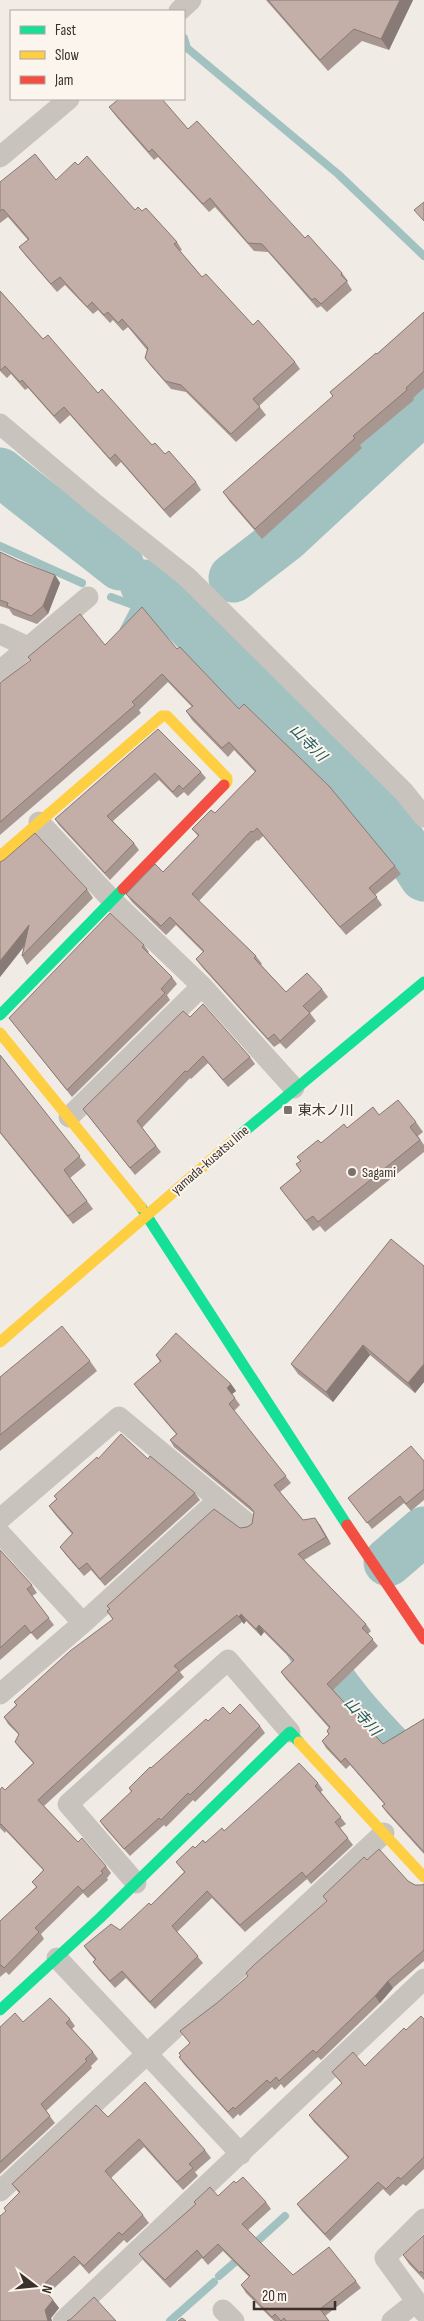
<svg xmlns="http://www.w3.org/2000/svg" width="424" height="2321" viewBox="0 0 424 2321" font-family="'Sofia Sans Condensed','Noto Sans JP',sans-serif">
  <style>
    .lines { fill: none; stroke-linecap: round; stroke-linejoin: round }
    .stream { stroke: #a1c2c1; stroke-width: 8 }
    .river { stroke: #a1c2c1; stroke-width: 49 }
    .street { stroke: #c9c3be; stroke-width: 21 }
    .fast { stroke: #16e098; stroke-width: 11 }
    .slow { stroke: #ffcf43; stroke-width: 11 }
    .jam { stroke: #f24e42; stroke-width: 11 }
    .wall { fill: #a89690 }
    .shaded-wall { fill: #887a75 }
    .building { fill: #c3afa7; stroke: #887a75 }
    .poi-dot { fill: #7a716c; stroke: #fbf5ee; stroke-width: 2 }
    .labels { text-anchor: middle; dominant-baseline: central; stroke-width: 4; stroke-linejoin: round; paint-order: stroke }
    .poi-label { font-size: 14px; fill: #3b302b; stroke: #fbf5ee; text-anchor: start }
    .street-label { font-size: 14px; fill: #3b302b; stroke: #fbf5ee }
    .water-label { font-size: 15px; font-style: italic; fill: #1f5a5e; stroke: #fbf5ee }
  </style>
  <rect width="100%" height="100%" fill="#f0ebe5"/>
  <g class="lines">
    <path class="stream" d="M184 38 187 48 338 174 424 256
      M0 546 82 583
      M111 597 136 606
      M124 629 136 606 150 589
      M252 2246 285 2216
      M219 2276 242 2256
      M170 2321 214 2282"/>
    <path class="river" d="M0 472 120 566
      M233 578 286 537 424 409
      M144 584 182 617 392 827 424 877
      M388 1562 424 1531
      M309 1644C336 1698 383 1741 424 1785"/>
    <path class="street" d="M179 11 191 0
      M0 157 69 99
      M0 424 95 504 187 577 404 792 424 817
      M0 634 28 647
      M0 671 88 597
      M39 822 112 900 202 986 294 1088
      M69 1117 202 986
      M0 1519 119 1417 247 1523
      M0 1533 83 1623
      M0 1694 83 1623 218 1500
      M136 1883 68 1804 228 1660 290 1732
      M57 1958 241 2154
      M0 2191 384 1833
      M424 2219 385 2258 424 2312
      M223 2310 234 2321
      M63 2321 424 1979
      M392 2321 416 2302"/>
    <path class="fast" d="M0 1015 123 889
      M234 1140 424 982
      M141 1207 347 1525
      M0 2010 100 1918 290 1732 299 1742"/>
    <path class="slow" d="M0 856 162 716H167L227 778V782L224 785
      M0 1033 141 1207
      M0 1342 234 1140
      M299 1742 424 1877"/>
    <path class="jam" d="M123 889 224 785
      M347 1525 424 1639"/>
  </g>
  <path class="wall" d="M266 0H413L389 50 362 41 328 71Z
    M109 107 188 129 342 273 348 281 347 282 352 290 327 312 321 306 317 308 268 252 254 251 215 207 209 212 158 157 154 160 115 115Z
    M78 165 135 210 142 211 177 242 182 250 180 251 202 277 253 325 295 362 300 369 259 406 266 415 236 442 186 392 171 389 150 365 145 358 147 350 128 327 123 331 113 320 110 323 98 310 93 314 65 285 57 292 25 255 19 247 28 240 8 217 0 223V182L56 180Z
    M0 291 43 339 98 393 152 445 165 454 196 482 201 490 170 518 121 462 116 467 70 415 60 424 28 388 25 390 11 374 7 378 0 371Z
    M424 312V388L413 398 414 400 360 445 362 448 262 539 230 502 223 492 333 397 330 392 377 354Z
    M0 552 19 561 55 575 60 583 48 614 37 624 13 615 9 609 0 606Z
    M105 645 177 649 239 709 395 866 401 874 375 895 382 905 346 935 263 836 258 841 257 840 199 901 256 956 262 964 261 965 286 992 322 989 328 997 310 1013 316 1021 286 1049 280 1043 274 1047 202 967 196 959 203 952 176 925 166 935 132 902 126 894 163 872 198 836 192 829 215 813 255 772 234 750 228 757 192 720 186 711 192 707 168 682 139 710 141 713 0 835V683Z
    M158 729 201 772 206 778 188 796 184 792 177 798 159 780 113 821 134 843 139 850 110 880 59 825 55 819Z
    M0 862 87 889 93 898 27 965 22 956 24 947 0 977Z
    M144 945 149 952 148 953 172 977 177 984 167 995 170 1000 72 1097 9 1018Z
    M190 1017 250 1057 255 1064 228 1087 208 1063 191 1079 190 1078 142 1128 161 1152 135 1175 83 1109Z
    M0 1055 86 1165 70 1178 93 1209 73 1224 0 1133Z
    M379 1115 416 1122 423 1132 418 1136 424 1145V1152L325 1232 320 1226 313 1231 280 1188 301 1171 300 1161 297 1157 321 1143Z
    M424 1266V1382L415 1393 370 1355 333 1402 298 1374 291 1364Z
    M156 1355 231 1384 236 1391 232 1394 240 1405 234 1411 291 1483 280 1492 303 1520 320 1525 331 1544 304 1560 366 1624 371 1631 368 1634 378 1646 333 1690 383 1744 424 1719V1854L387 1813 382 1806 384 1804 350 1765 346 1769 326 1748 322 1741 329 1735 327 1731 329 1728 286 1679 281 1672 293 1661 264 1632 261 1636 246 1621 244 1624 242 1622 180 1672 184 1677 44 1806 78 1842 106 1866 111 1873 107 1878 108 1880 88 1898 83 1893 41 1934 44 1939 9 1975 6 1972 0 1977V1921L36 1887 32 1882 43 1870 6 1831 5 1833 0 1828V1790H5L33 1763 20 1749 15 1742 19 1735 8 1724 4 1717 16 1705 14 1702 113 1620 107 1611 240 1528 247 1527 252 1524 254 1513 174 1447 170 1440 176 1434 139 1391 134 1384 160 1362Z
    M90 1361 97 1371 0 1451V1377Z
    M98 1459H148L195 1493 200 1500 105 1586 91 1570 84 1576 65 1554 60 1547 72 1534 54 1513 49 1506Z
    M424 1461V1500L411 1511 404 1503 372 1529 348 1498Z
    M0 1550 32 1585 37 1593 32 1596 54 1625 37 1640 31 1633 0 1660Z
    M230 1714 260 1726 265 1733 195 1802 193 1800 166 1827 164 1825 130 1856 105 1828 100 1821 131 1792 129 1788 151 1768 208 1721Z
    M318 1783 323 1790 321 1792 346 1824 340 1828 353 1845 311 1884 307 1879 245 1932 212 1898 177 1932 203 1963 155 2009 126 1978 115 1988 98 1969 93 1962 95 1960 89 1953 84 1946 120 1930 151 1905 184 1872 176 1862 195 1848 224 1831Z
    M367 1860 415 1885H422L424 1884V1961L393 1988 380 2003 321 2060 318 2057 284 2088 281 2084 275 2090 272 2087 240 2116 238 2114 233 2119 184 2064 179 2057 181 2056 179 2053 190 2044 217 2003 248 1976 327 1901 323 1896Z
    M70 2019 75 2026 72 2029 93 2052 98 2059 91 2066 92 2068 46 2111 55 2123 0 2174V2027L23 2022Z
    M424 2019V2169L406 2186 403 2184 390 2196 383 2189 330 2241 302 2211 297 2204 348 2158 314 2122 309 2115 342 2084 332 2072 365 2066 406 2030Z
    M108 2117 205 2150 211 2158 195 2172 198 2176 183 2190 144 2147 111 2178 143 2215 149 2223 127 2243 124 2240 89 2274 80 2264 48 2294 59 2308 51 2318 52 2321H0L6 2211 4 2208 19 2193 12 2184Z
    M236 2183 266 2202 271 2209 248 2230 293 2275 356 2281 361 2288 325 2316 329 2321H274L246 2293 241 2285 249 2277 223 2251 208 2265 202 2258 170 2288 144 2261 139 2254Z
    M424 2235V2280L409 2264 403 2255Z"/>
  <path class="shaded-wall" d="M400 0H413L389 50 381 39Z
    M55 575 60 583 48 614 43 606Z
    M29 925 34 933 0 977V961Z
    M363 1345 370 1355 333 1402 326 1392Z
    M424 1364V1382L415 1393 408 1383Z
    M231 1384 236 1391 232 1394 227 1388Z
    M315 1518 320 1525 331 1544 326 1537Z
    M241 1614 246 1621 244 1624 239 1617Z
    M259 1625 264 1632 261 1636 256 1629Z
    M388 1981 393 1988 380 2003 375 1996Z
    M53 2300 59 2308 51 2318 52 2321H48L45 2310Z"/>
  <path class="building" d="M268 0H400L381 39 354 29 320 60Z
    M119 99H162L188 129 197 121 305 238 308 235 342 273 341 275 347 281 321 304 315 298 312 300 262 244 248 243 210 198 203 204 152 149 149 152 109 107Z
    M35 154 56 180 75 162 78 165 87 156 135 210 138 207 142 211 146 208 177 242 174 244 202 277 206 274 253 325 258 320 295 362 253 399 260 407 231 434 181 385 165 381 145 358 148 348 122 319 118 323 108 312 104 315 92 302 87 307 60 277 51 284 19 247 29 239 3 209 0 211V182Z
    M424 202V221L414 210Z
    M0 291 43 339 48 335 98 393 102 389 152 445 155 443 165 454 169 451 196 482 164 510 115 454 110 459 64 407 54 416 22 380 20 382 5 366 1 370 0 369Z
    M424 312V371L406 388 407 390 353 436 355 438 255 529 223 492 333 396 330 392 376 353 377 354Z
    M0 552 19 561 55 575 43 606 31 616 7 606 8 603 0 600Z
    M142 607 177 649 180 647 239 709 244 704 329 786 395 866 369 888 377 897 340 927 257 828 253 832 251 831 192 894 256 956 254 958 286 992 307 973 322 989 303 1006 310 1013 280 1041 274 1034 268 1039 196 959 204 951 170 917 161 926 126 894 155 864 163 872 199 835 192 829 211 810 215 813 256 771 229 742 222 748 186 711 193 706 162 674 132 702 135 705 0 822V683L31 660 28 657 80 614 105 645Z
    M158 729 201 772 183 789 179 785 173 792 155 773 107 816 134 843 105 873 55 819Z
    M35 833 87 889 22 956 29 925 0 961V862L4 860Z
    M110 913 144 945 142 947 172 977 161 989 165 993 67 1090 9 1018Z
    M203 1004 250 1057 223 1080 203 1056 187 1072 185 1071 137 1121 156 1146 130 1168 83 1109 183 1011 190 1017Z
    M0 1055 80 1156 64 1170 87 1201 68 1216 0 1132Z
    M398 1100 416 1122 410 1127 420 1140 318 1222 313 1216 306 1221 280 1188 301 1171 296 1164 301 1161 297 1157 318 1140 321 1143 344 1124 347 1128 373 1107 379 1115Z
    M391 1239 424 1266V1364L408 1383 363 1345 326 1392 291 1364Z
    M62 1326 90 1361 0 1435V1377Z
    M176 1333 231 1384 227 1388 235 1398 229 1404 286 1476 274 1485 303 1520 315 1518 326 1537 298 1554 366 1624 362 1628 373 1639 327 1684 383 1744 424 1719V1852L382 1806 385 1804 345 1758 341 1762 322 1741 329 1734 327 1731 330 1727 281 1672 294 1660 259 1625 256 1629 241 1614 239 1617 237 1615 174 1666 179 1670 38 1800 78 1842 82 1838 106 1866 101 1871 103 1873 83 1891 78 1886 35 1928 39 1932 4 1968 1 1965 0 1966V1921L37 1887 32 1882 44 1870 1 1824 0 1825V1790L2 1787 5 1790 34 1763 15 1742 19 1734 4 1717 17 1705 14 1702 70 1651 113 1619 107 1611 110 1609 107 1606 214 1509 240 1528 247 1527 252 1524 254 1512 250 1507 170 1440 177 1434 134 1384 161 1361 156 1355Z
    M121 1434 148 1459 150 1456 195 1493 100 1579 87 1563 79 1569 60 1547 73 1533 49 1506 57 1499 54 1496 97 1457 98 1459Z
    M411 1446 424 1461V1489L406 1504 400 1496 367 1523 348 1498Z
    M0 1550 32 1585 27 1589 49 1618 31 1633 25 1625 0 1648Z
    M240 1704 260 1726 190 1795 188 1793 161 1820 159 1818 124 1849 100 1821 132 1791 129 1788 150 1767 151 1768 206 1719 208 1721 223 1707 230 1714Z
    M299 1763 318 1783 315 1786 341 1817 335 1822 348 1838 306 1877 302 1872 240 1925 207 1891 172 1926 198 1956 150 2002 122 1971 110 1981 93 1962 96 1959 84 1946 111 1924 120 1930 149 1903 151 1905 185 1872 176 1862 193 1846 195 1848 203 1840 205 1843 222 1828 224 1831Z
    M379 1849 408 1881 415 1885H422L424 1884V1950L388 1981 375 1996 316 2053 313 2050 279 2081 276 2077 270 2083 267 2080 235 2109 233 2107 228 2112 179 2057 181 2056 179 2053 190 2043 180 2031 217 2003 248 1976 246 1973 255 1964 327 1901 323 1896 364 1857 367 1860Z
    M50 1998 70 2019 66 2023 93 2052 85 2059 87 2061 41 2104 50 2116 0 2162V2027L15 2013 23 2022Z
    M421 2016 424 2019V2157L401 2179 398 2177 386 2189 378 2182 325 2234 297 2204 349 2157 309 2115 342 2083 332 2072 353 2052 365 2066 404 2028 406 2030Z
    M145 2082 205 2150 189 2164 193 2168 177 2182 139 2139 105 2171 143 2215 122 2235 119 2232 84 2266 74 2256 41 2287 53 2300 45 2310 48 2321H0V2216L6 2211 4 2208 20 2192 12 2184 96 2105 108 2117Z
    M243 2177 266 2202 242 2224 293 2275 329 2247 356 2281 320 2309 329 2321H286L284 2318 281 2321 275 2314 272 2317 241 2285 250 2276 218 2244 203 2258 197 2250 165 2280 139 2254 196 2204 194 2202 210 2187 218 2196 234 2181 236 2183Z
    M424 2235V2274L421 2271 420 2273 403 2255Z
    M94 2297 116 2321H67L71 2319Z
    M182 2318 186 2321H178Z"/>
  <g class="poi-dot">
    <rect x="283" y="1105" width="10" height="10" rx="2.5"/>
    <circle cx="352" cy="1172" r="5"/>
  </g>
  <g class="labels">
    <g class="poi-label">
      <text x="298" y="1110">東木ノ川</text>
      <text x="362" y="1172">Sagami</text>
    </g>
    <g class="street-label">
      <text transform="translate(210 1160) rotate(-41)">yamada-kusatsu line</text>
    </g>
    <g class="water-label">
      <text transform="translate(308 743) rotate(45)">山寺川</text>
      <text transform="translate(362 1717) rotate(48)">山寺川</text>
    </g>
  </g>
  <rect x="10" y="10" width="175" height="90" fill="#fbf5ee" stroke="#aea6a0"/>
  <rect x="20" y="26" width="25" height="8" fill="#16e098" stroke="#aea6a0"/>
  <text x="55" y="35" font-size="15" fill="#3b302b">Fast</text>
  <rect x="20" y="51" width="25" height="8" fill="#ffcf43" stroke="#aea6a0"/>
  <text x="55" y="60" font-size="15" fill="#3b302b">Slow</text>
  <rect x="20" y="76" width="25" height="8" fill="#f24e42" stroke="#aea6a0"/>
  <text x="55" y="85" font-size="15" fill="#3b302b">Jam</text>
  <g transform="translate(35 2286) rotate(106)" stroke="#fbf5ee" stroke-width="4" paint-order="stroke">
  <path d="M0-4L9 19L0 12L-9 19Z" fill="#3b302b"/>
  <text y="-8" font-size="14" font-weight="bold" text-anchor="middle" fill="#3b302b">N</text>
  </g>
  <path d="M254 2301v8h81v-8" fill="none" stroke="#3b302b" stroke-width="2.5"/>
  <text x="262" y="2301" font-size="15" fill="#3b302b" stroke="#fbf5ee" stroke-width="4" paint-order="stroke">20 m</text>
</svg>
